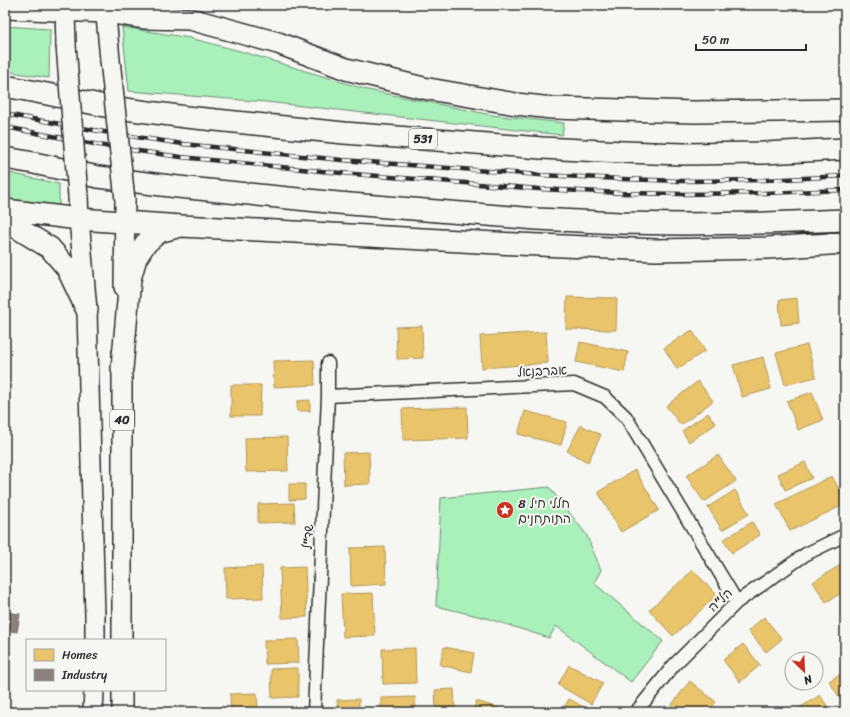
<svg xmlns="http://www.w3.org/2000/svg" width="850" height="717" viewBox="0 0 850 717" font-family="Sriracha,'Playpen Sans Hebrew',sans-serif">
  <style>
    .green { fill: #aaf0bb; stroke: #6a8e73 }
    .homes { fill: #e9c46a; stroke: #b09657 }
    .industry { fill: #8a817c; stroke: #6e6764 }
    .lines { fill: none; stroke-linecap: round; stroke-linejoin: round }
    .minor-casing { stroke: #2b2b2b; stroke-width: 15 }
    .trunk-casing { stroke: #2b2b2b; stroke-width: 22 }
    .motorway-casing { stroke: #2b2b2b; stroke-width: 24 }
    .minor { stroke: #f6f6f2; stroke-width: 12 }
    .trunk { stroke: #f6f6f2; stroke-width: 19 }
    .motorway { stroke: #f6f6f2; stroke-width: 21 }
    .rail-casing { stroke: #2b2b2b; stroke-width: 4.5 }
    .rail { stroke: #f6f6f2; stroke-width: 3; stroke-dasharray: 9; stroke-linecap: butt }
    .trunk-bridge-casing { stroke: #2b2b2b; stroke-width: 22; stroke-linecap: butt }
    .trunk-bridge { stroke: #f6f6f2; stroke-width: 19 }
    .labels { text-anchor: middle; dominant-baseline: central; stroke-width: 4; stroke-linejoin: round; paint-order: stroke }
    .shield { fill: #f6f6f2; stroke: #686867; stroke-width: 1 }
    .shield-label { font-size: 12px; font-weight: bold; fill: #2b2b2b }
    .street-label { font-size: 13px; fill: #2b2b2b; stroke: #f6f6f2 }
    .poi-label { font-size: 13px; fill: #2b2b2b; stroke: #f6f6f2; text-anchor: start }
  </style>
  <rect width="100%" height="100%" fill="#f6f6f2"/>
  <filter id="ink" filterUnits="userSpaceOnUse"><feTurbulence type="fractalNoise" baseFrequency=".025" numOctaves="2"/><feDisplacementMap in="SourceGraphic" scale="8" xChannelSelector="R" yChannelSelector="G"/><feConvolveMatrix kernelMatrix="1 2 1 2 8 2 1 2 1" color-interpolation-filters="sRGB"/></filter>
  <g filter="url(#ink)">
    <path class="green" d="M5 26 50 29 49 78 5 71Z
      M122 27 190 38 240 51 368 90 492 115 564 123 562 135 266 102 129 91Z
      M5 172 59 184V207L5 199Z
      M549 487 586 534 601 570 594 583 663 641 631 682 556 626 549 638 486 618 436 606 441 498Z"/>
    <path class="homes" d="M567 297 617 298 616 330 566 329Z
      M797 298 799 323 781 325 779 300Z
      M422 326 423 358 397 359 396 327Z
      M692 330 705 351 677 369 664 348Z
      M546 332 548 363 482 368 480 336Z
      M580 342 628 352 624 372 576 362Z
      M807 345 816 377 785 385 776 353Z
      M763 357 771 389 742 397 733 365Z
      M314 360 315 385 274 387 273 361Z
      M698 381 713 401 681 425 666 406Z
      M231 385H261L260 416H231Z
      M812 392 823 420 798 430 787 401Z
      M310 400V411H297V401Z
      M467 407 468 438 403 440 402 409Z
      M525 411 567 422 561 445 518 434Z
      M708 413 716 424 689 442 682 431Z
      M581 425 601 435 588 462 567 451Z
      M287 437 288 471 246 472 245 438Z
      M369 452 370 484 344 485 343 453Z
      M718 455 736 481 704 502 686 476Z
      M805 462 812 478 785 490 778 474Z
      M635 470 659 510 621 532 598 492Z
      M832 476 845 500V504L790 531 776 504Z
      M289 484H305V499L289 500Z
      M735 490 749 514 722 530 708 507Z
      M294 503 295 522 258 523V504Z
      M752 522 760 535 732 553 723 540Z
      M385 547 386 584 351 586 350 548Z
      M845 562V591L826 602 813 582Z
      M262 566 263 598 226 599 225 568Z
      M305 567 307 617 282 618 280 568Z
      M693 570 717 595 673 636 649 610Z
      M373 593 375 636 343 637 341 594Z
      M764 617 782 639 766 652 748 631Z
      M298 639 299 663 265 664 264 640Z
      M743 644 760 665 740 682 723 660Z
      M444 647 474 653 471 672 440 665Z
      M415 648 416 683 383 684 382 649Z
      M569 665 603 683 591 704 558 685Z
      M298 668V697L272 698 271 669Z
      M845 671V698L841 700 829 681Z
      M690 681 716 702 708 712H666Z
      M454 689 455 709 436 710 435 690Z
      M257 693 258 711 231 712 230 694Z
      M820 695 831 712H793Z
      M415 697 416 712H381V698Z
      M359 699V712H338L337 700Z
      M569 699 593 712H563L562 711Z
      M476 701 499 708 498 712H473Z"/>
    <path class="industry" d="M5 612 20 614 17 632 5 630Z"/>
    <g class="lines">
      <defs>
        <path id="minor" d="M328 396 574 384 605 397 626 417 737 602
          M314 712 328 396V363
          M636 712 674 665 737 602 806 554 845 535"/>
        <path id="trunk" d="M64 5 65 10 66 45
          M105 5 110 60
          M78 196 79 219 87 310 95 616V640
          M124 287 125 200
          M122 640V353
          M122 690V712
          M93 712 94 690"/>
        <path id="motorway" d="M5 8 106 12 144 18 190 19 278 43 346 69 423 88 516 104 552 108 694 112 845 110
          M5 86 47 94 110 107 186 117 344 133 542 148 623 152 683 154 764 153 845 149
          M5 158 34 163 98 177 178 187 338 203 537 219 620 223 682 224 766 223 845 220
          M5 210 79 219 182 226 517 244 656 250 767 248 845 243
          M5 221 11 224 50 248 67 268 87 310
          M122 369 130 279 136 258 145 244 159 232 177 227"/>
      </defs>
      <use href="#minor" class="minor-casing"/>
      <use href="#trunk" class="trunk-casing"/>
      <use href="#motorway" class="motorway-casing"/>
      <use href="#minor" class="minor"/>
      <use href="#trunk" class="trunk"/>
      <use href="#motorway" class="motorway"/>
      <defs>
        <path id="rail" d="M5 114 110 133 183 144 342 160 540 175 622 179 682 181 765 180 845 176
          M5 127 110 147 181 157 341 173 539 189 622 193 682 194 765 193 845 190"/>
      </defs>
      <use href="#rail" class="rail-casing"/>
      <use href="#rail" class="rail"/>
      <defs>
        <path id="trunk-bridge" d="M66 45 78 196
          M110 60 125 200"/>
      </defs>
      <use href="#trunk-bridge" class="trunk-bridge-casing"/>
      <use href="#trunk-bridge" class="trunk-bridge"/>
    </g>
  </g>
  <defs>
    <symbol id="sight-disc" viewBox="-11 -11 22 22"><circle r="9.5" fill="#c8321e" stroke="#f6f6f2"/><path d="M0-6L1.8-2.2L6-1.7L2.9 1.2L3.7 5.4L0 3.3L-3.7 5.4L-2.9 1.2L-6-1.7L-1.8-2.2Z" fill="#fff"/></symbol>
  </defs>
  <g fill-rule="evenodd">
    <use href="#sight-disc" x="495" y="500" width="20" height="20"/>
  </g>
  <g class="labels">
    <g class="shield">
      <rect x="409" y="129" width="28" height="20" rx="3"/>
      <rect x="110" y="410" width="24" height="20" rx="3"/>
    </g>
    <g class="shield-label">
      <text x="423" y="139">531</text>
      <text x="122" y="420">40</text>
    </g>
    <g class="street-label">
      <text transform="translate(542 371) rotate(-3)">אברבנאל</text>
      <text transform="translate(308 537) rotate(-87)">שד"ל</text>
      <text transform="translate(720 600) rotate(-43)">הל"ה</text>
    </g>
    <g class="poi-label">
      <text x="518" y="503">8 חללי חיל<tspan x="518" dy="15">התותחנים</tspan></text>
    </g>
  </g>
  <rect width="850" height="717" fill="none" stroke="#f6f6f2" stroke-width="20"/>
  <rect x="10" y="10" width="830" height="697" fill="none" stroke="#2b2b2b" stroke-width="1.5" filter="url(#ink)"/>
  <rect x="26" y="639" width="140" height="52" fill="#f6f6f2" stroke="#a5a5a2"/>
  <rect x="34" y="649" width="20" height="12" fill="#e9c46a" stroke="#a5a5a2"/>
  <text x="62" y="659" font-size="12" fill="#2b2b2b">Homes</text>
  <rect x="34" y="669" width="20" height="12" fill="#8a817c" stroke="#a5a5a2"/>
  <text x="62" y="679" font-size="12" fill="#2b2b2b">Industry</text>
  <g transform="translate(804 671) rotate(156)"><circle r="19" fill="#f6f6f2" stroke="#a5a5a2"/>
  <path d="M0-3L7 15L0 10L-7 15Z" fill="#c8321e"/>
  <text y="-6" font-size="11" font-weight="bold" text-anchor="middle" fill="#2b2b2b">N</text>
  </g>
  <path d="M696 44v6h110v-6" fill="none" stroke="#2b2b2b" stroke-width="2"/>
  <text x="702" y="44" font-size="12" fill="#2b2b2b" stroke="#f6f6f2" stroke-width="3" paint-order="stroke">50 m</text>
</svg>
